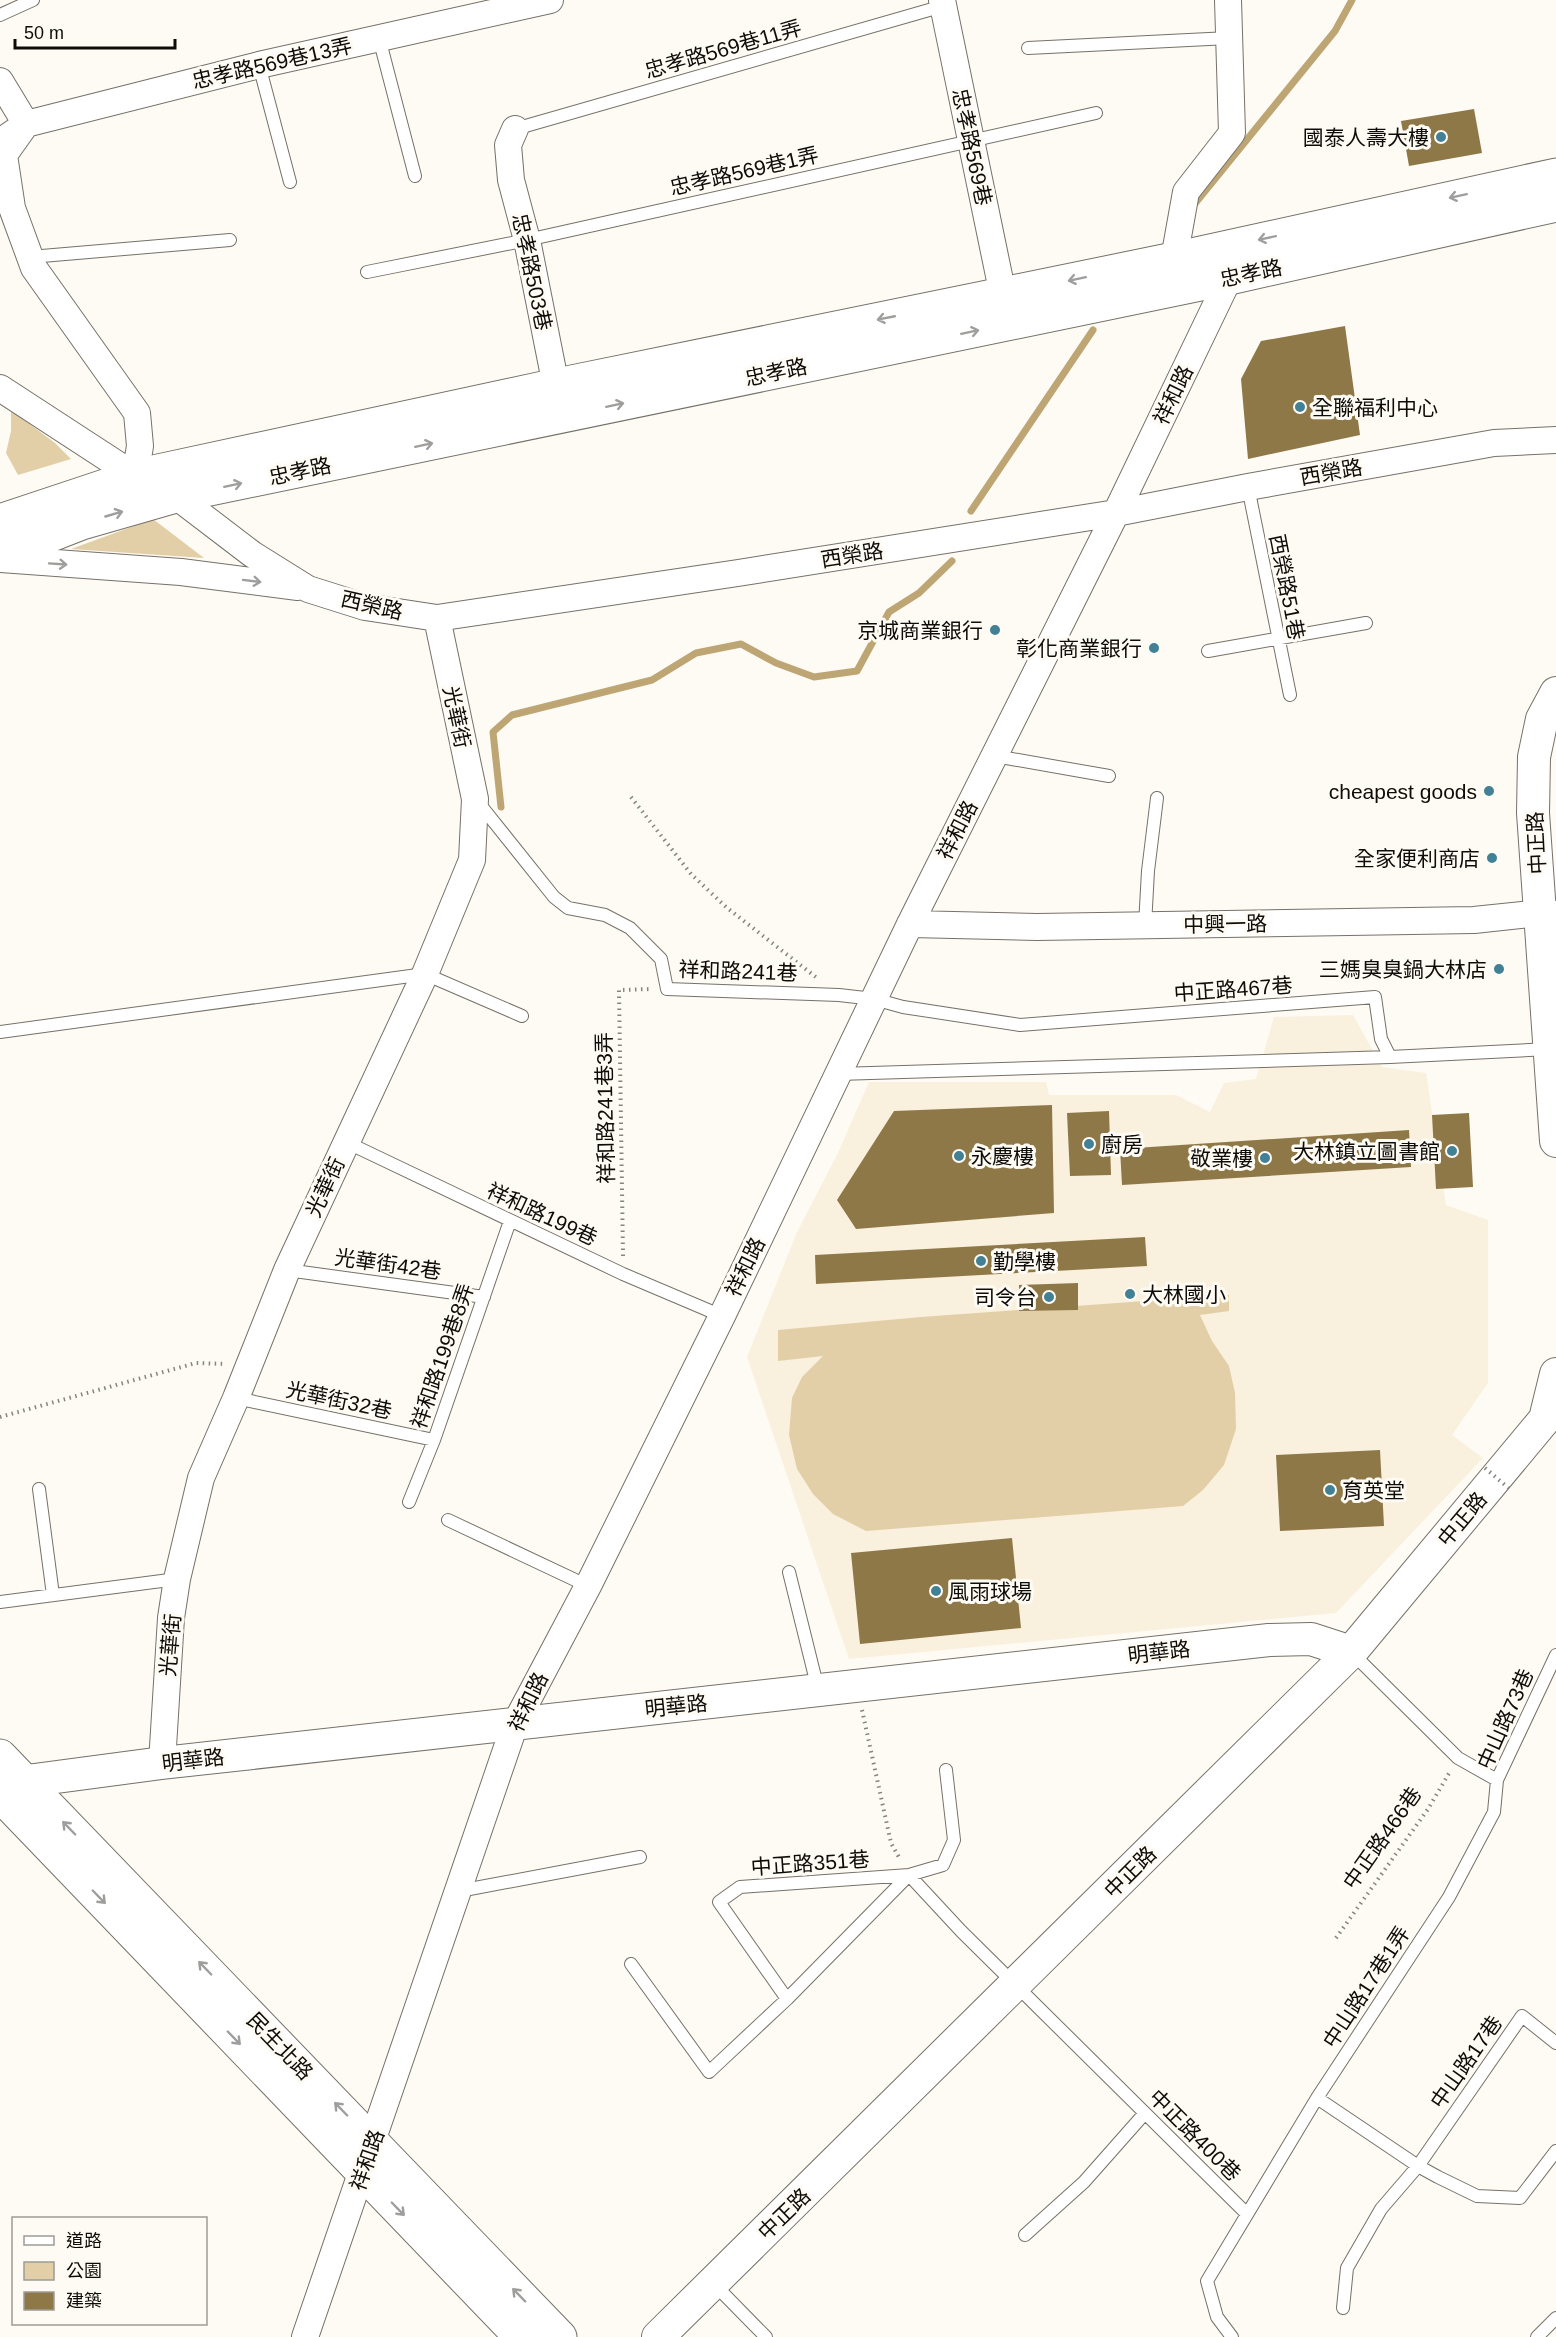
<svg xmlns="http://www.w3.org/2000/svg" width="1556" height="2337" viewBox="0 0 1556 2337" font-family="Arial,'Noto Sans TC',sans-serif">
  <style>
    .built { fill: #f9f0de }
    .green { fill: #e3cfa7 }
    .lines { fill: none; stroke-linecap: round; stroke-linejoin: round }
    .stream { stroke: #bda574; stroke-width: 7 }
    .building { fill: #8f7848 }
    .service-casing { stroke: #767168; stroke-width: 14 }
    .minor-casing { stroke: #767168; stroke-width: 28 }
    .tertiary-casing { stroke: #767168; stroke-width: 34 }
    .secondary-casing { stroke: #767168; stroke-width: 35 }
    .primary-casing { stroke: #767168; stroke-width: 35 }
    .path { stroke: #87847f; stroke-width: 4; stroke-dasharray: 1.5 4.5; stroke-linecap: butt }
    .service { stroke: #fff; stroke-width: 12 }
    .minor { stroke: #fff; stroke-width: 26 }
    .tertiary { stroke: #fff; stroke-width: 32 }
    .secondary { stroke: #fff; stroke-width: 33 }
    .primary { stroke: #fff; stroke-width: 33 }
    .path-bridge { stroke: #87847f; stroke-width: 4; stroke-dasharray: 1.5 4.5; stroke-linecap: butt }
    .oneway { stroke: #9f9e9d }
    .poi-dot { fill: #418095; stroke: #fefbf4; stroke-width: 2 }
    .labels { text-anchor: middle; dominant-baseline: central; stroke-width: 6; stroke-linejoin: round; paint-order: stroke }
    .street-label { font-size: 21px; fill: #0e0c09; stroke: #fefbf4 }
    .poi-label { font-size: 21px; fill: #0e0c09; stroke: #fefbf4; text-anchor: end }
  </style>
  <rect width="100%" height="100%" fill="#fefbf4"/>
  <path class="built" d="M1353 1015 1382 1067 1426 1073 1446 1205 1488 1220V1383L1452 1435 1483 1458 1336 1613 849 1659 747 1357 797 1232 838 1153 869 1082H1046L1049 1095H1176L1210 1112 1224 1083 1256 1079 1274 1017Z"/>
  <path class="green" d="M11 410 55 443 71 459 18 475 6 453 11 431Z
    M153 519 204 558 71 549Z
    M1229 1295V1311L1200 1315 1212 1341 1229 1366 1235 1393 1236 1429 1224 1465 1203 1490 1183 1506 866 1531 833 1514 813 1494 797 1469 789 1435 792 1398 802 1377 823 1356 778 1361V1330L921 1317Z"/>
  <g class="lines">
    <path class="stream" d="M1193 206 1335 31 1352 0
      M971 511 1093 330
      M501 807 493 732 512 715 652 680 696 653 741 644 776 663 814 677 857 671 889 612 919 593 952 561"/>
  </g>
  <path class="building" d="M1474 109 1482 153 1409 166 1401 121Z
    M1345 326 1360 435 1248 459 1241 379 1261 341Z
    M1052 1105 1054 1213 856 1229 837 1200 894 1111Z
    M1109 1111 1111 1175 1070 1176 1067 1113Z
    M1469 1113 1473 1187 1436 1189 1432 1115Z
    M1409 1130 1411 1167 1122 1185 1120 1149Z
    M1145 1237 1147 1266 816 1284 815 1255Z
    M1078 1283V1310L1019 1311V1285Z
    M1380 1450 1384 1526 1280 1531 1276 1455Z
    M1012 1538 1021 1628 860 1644 851 1553Z"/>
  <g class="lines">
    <defs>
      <path id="service" d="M0 15 33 0
        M379 38 415 176
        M1028 48 1229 38
        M259 65 290 182
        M515 129 943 6
        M30 257 230 240
        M367 272 527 240 1096 113
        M1248 487 1290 695
        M1208 651 1366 623
        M995 756 1109 776
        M478 802 554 897 568 908 605 915 630 928 661 959 667 989 839 995 874 999 903 1007 1020 1025 1375 997 1381 1039 1390 1057 1549 1049
        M1145 925 1148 871 1157 798
        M0 1032 425 974 522 1016
        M838 1074 1390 1057
        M346 1142 623 1274 722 1316
        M287 1270 484 1297
        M236 1398 434 1440
        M39 1489 53 1595
        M409 1502 434 1440 510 1221
        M448 1520 588 1586
        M789 1572 818 1689
        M0 1602 177 1579
        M1352 1653 1458 1758 1497 1780
        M459 1891 640 1857
        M631 1964 709 2072 787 1999 909 1875 961 1931 1247 2214
        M787 1999 719 1902 740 1887 909 1875 943 1865 954 1840 946 1770
        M1317 2098 1418 2166 1438 2177 1477 2196 1520 2198 1556 2151
        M1025 2235 1084 2182 1145 2113
        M713 2283 766 2337
        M1343 2308 1347 2268 1381 2209 1418 2166 1522 2016 1556 2043
        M1232 2337 1217 2317 1207 2281 1317 2098 1449 1897 1494 1812 1497 1780 1556 1655
        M1537 2337 1556 2318"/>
      <path id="minor" d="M942 0 1003 295
        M0 81 26 124 4 155 12 208 34 268 137 413 140 446 135 476
        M515 129 508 145 511 180 527 240 559 401
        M0 142 26 124 259 65 550 0
        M0 388 135 476 176 496 252 554 308 589 365 607 437 618 738 573 1116 513 1248 487 1494 443 1556 440
        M0 559 181 572 298 587
        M910 924 1037 927 1474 920 1540 913 1556 914
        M162 1763 171 1618 177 1579 201 1478 236 1398 287 1270 425 974 472 860 475 799 437 618
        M305 2337 515 1724 588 1586 722 1316 910 924 1116 513 1229 278 1174 259 1186 192 1232 133 1228 0"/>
      <path id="tertiary" d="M1556 693 1542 719 1534 757 1533 813 1556 1141
        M4 1784 162 1763 1269 1640 1311 1639 1351 1652
        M658 2337 1351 1652 1545 1419 1556 1374"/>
      <path id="secondary" d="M0 1756 560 2337
        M0 1795 521 2337"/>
      <path id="primary" d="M0 521 135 476 557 385 1174 259 1556 175
        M0 555 82 523 176 496 1229 278 1556 205"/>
    </defs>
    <use href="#service" class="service-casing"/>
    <use href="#minor" class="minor-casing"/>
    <use href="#tertiary" class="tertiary-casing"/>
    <use href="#secondary" class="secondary-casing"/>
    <use href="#primary" class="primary-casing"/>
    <path class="path" d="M631 797 691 874 726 907 817 978
      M623 1256 619 990 652 989
      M0 1417 196 1363 226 1364
      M862 1710 891 1843 900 1859
      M1336 1938 1428 1809 1451 1770"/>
    <use href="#service" class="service"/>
    <use href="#minor" class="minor"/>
    <use href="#tertiary" class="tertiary"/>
    <use href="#secondary" class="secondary"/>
    <use href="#primary" class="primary"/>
    <path class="path-bridge" d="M1485 1468 1512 1491"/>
  </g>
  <defs><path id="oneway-shaft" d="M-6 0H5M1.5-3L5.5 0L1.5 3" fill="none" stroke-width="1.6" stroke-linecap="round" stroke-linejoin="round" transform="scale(1.5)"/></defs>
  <g class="oneway">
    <use href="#oneway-shaft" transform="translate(1458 196) rotate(168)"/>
    <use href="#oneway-shaft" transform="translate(1267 238) rotate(168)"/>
    <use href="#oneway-shaft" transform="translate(1077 279) rotate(168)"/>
    <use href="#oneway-shaft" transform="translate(886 318) rotate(169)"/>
    <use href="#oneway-shaft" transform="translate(970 332) rotate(-12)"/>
    <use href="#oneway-shaft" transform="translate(615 405) rotate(-12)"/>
    <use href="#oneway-shaft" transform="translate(424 445) rotate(-12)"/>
    <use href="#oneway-shaft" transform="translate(233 485) rotate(-12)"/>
    <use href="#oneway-shaft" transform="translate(114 514) rotate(-16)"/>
    <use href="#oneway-shaft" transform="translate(58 564) rotate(4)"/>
    <use href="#oneway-shaft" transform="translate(252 581) rotate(7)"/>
    <use href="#oneway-shaft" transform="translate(69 1828) rotate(-134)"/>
    <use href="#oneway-shaft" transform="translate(99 1897) rotate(46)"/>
    <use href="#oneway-shaft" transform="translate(205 1968) rotate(-134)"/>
    <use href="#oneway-shaft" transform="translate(234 2038) rotate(46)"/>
    <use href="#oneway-shaft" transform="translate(341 2109) rotate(-134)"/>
    <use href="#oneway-shaft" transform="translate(398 2209) rotate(46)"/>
    <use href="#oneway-shaft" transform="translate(519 2295) rotate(-134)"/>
  </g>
  <g class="poi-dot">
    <circle cx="1441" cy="137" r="6"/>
    <circle cx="1300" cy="407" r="6"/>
    <circle cx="995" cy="630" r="6"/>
    <circle cx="1154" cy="648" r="6"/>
    <circle cx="1489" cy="791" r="6"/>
    <circle cx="1492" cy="858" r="6"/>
    <circle cx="1499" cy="969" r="6"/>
    <circle cx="1089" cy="1144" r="6"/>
    <circle cx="1452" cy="1151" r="6"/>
    <circle cx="959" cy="1156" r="6"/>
    <circle cx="1265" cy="1158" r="6"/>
    <circle cx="981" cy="1261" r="6"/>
    <circle cx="1130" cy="1294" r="6"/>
    <circle cx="1049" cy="1297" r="6"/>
    <circle cx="1330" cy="1490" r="6"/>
    <circle cx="936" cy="1591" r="6"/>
  </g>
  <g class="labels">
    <g class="street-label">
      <text transform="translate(723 49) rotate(-16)">忠孝路569巷11弄</text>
      <text transform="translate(272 63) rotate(-13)">忠孝路569巷13弄</text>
      <text transform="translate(972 147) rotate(78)">忠孝路569巷</text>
      <text transform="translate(744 171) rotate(-13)">忠孝路569巷1弄</text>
      <text transform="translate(532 272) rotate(78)">忠孝路503巷</text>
      <text transform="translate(1251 273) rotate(-12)">忠孝路</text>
      <text transform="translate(776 372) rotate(-12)">忠孝路</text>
      <text transform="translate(1173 395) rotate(-64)">祥和路</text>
      <text transform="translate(300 471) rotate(-12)">忠孝路</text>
      <text transform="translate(1331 472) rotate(-10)">西榮路</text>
      <text transform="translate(852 555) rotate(-9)">西榮路</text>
      <text transform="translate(1287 587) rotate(79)">西榮路51巷</text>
      <text transform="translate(372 605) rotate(13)">西榮路</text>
      <text transform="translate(457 717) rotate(78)">光華街</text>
      <text transform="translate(957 830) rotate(-63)">祥和路</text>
      <text transform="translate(1536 843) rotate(-93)">中正路</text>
      <text transform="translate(1225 924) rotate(-1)">中興一路</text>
      <text transform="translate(738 971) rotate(2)">祥和路241巷</text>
      <text transform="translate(1233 989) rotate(-4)">中正路467巷</text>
      <text transform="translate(605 1108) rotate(-91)">祥和路241巷3弄</text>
      <text transform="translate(325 1187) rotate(-65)">光華街</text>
      <text transform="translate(542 1214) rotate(25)">祥和路199巷</text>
      <text transform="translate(388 1264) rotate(8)">光華街42巷</text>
      <text transform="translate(745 1267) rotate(-64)">祥和路</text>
      <text transform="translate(442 1356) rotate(-71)">祥和路199巷8弄</text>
      <text transform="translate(339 1400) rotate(12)">光華街32巷</text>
      <text transform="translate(1462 1519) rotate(-50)">中正路</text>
      <text transform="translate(170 1645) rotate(-85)">光華街</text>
      <text transform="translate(1159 1652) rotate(-7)">明華路</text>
      <text transform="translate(528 1702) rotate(-64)">祥和路</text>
      <text transform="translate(676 1706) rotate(-6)">明華路</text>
      <text transform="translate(1505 1719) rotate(-66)">中山路73巷</text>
      <text transform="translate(193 1760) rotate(-7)">明華路</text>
      <text transform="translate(1382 1838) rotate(-55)">中正路466巷</text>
      <text transform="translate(810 1863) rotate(-4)">中正路351巷</text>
      <text transform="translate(1130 1872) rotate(-45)">中正路</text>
      <text transform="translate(1366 1987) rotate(-57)">中山路17巷1弄</text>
      <text transform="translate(280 2046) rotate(46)">民生北路</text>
      <text transform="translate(1466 2062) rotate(-55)">中山路17巷</text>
      <text transform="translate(1195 2135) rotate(45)">中正路400巷</text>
      <text transform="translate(367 2160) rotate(-71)">祥和路</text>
      <text transform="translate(784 2214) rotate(-44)">中正路</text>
    </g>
    <g class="poi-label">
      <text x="1429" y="137">國泰人壽大樓</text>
      <text x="1312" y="407" text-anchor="start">全聯福利中心</text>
      <text x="983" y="630">京城商業銀行</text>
      <text x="1142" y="648">彰化商業銀行</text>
      <text x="1477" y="791">cheapest goods</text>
      <text x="1480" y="858">全家便利商店</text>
      <text x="1487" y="969">三媽臭臭鍋大林店</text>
      <text x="1101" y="1144" text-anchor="start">廚房</text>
      <text x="1440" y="1151">大林鎮立圖書館</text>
      <text x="971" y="1156" text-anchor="start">永慶樓</text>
      <text x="1253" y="1158">敬業樓</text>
      <text x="993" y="1261" text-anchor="start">勤學樓</text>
      <text x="1142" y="1294" text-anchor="start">大林國小</text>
      <text x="1037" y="1297">司令台</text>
      <text x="1342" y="1490" text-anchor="start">育英堂</text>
      <text x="948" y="1591" text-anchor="start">風雨球場</text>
    </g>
  </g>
  <rect x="12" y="2217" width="195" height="108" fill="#fefbf4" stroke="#9e9b96" stroke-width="1.5"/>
  <rect x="24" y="2236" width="30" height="9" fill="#ffffff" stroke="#9e9b96" stroke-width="1.5"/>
  <text x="66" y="2247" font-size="18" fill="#0e0c09">道路</text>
  <rect x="24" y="2262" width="30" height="18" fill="#e3cfa7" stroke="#9e9b96" stroke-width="1.5"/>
  <text x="66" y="2277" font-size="18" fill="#0e0c09">公園</text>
  <rect x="24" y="2292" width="30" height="18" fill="#8f7848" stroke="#9e9b96" stroke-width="1.5"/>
  <text x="66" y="2307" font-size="18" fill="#0e0c09">建築</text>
  <path d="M15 39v9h160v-9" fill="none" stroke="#0e0c09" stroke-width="3"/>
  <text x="24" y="39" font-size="18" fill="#0e0c09" stroke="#fefbf4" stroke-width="4.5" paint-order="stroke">50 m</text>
</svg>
